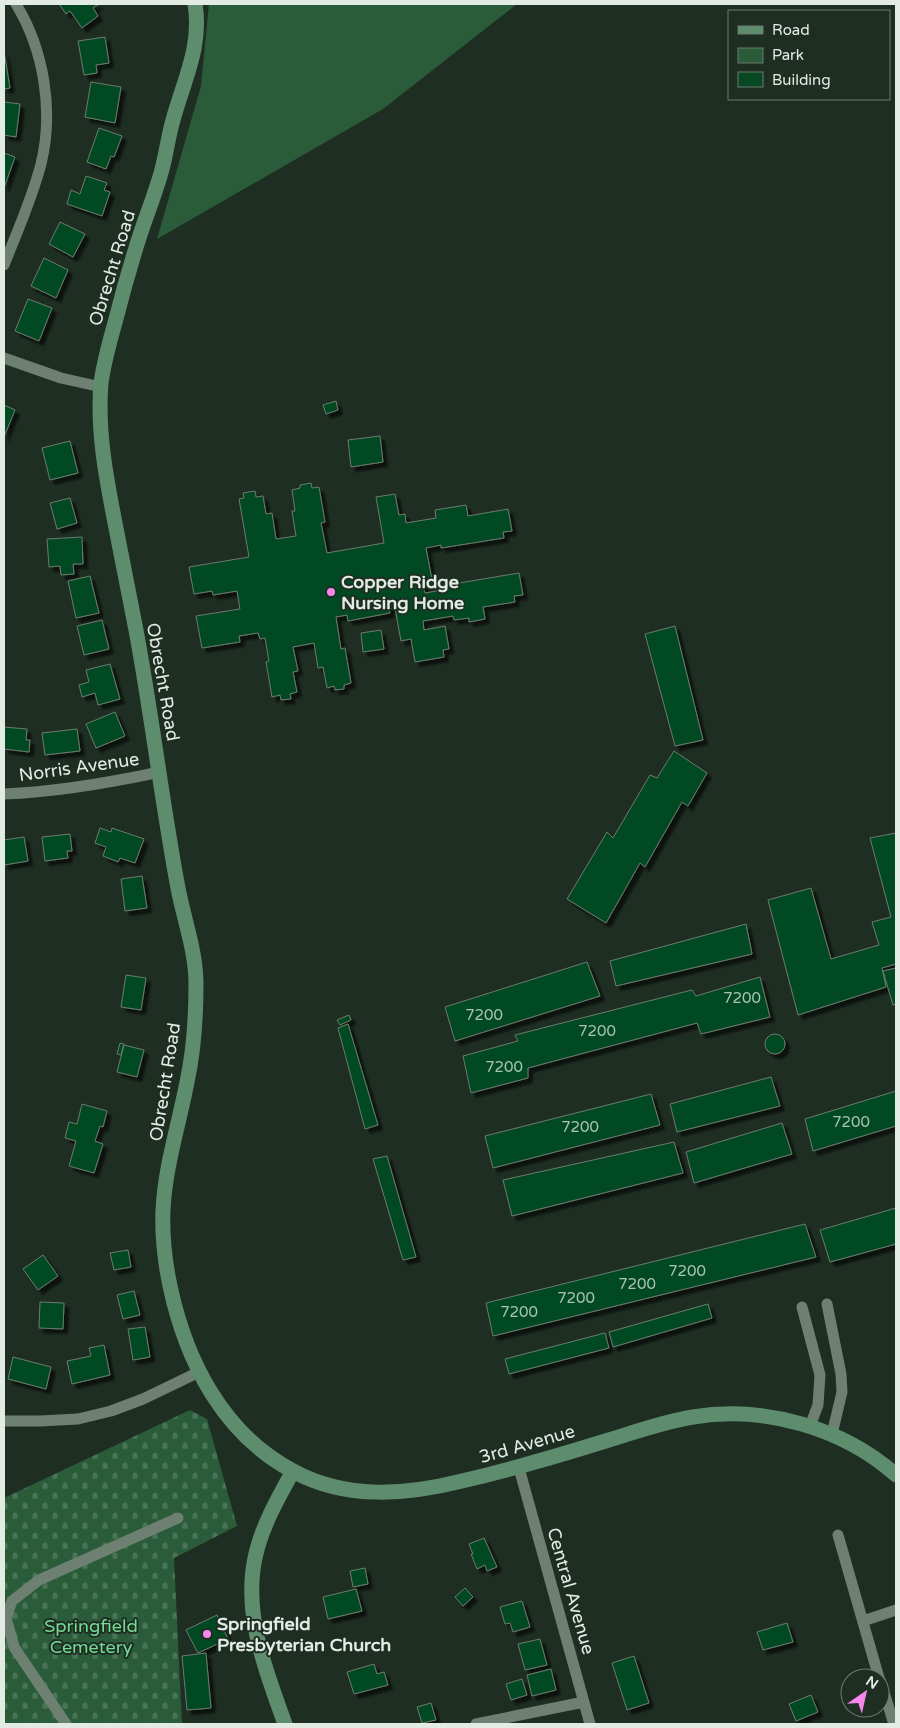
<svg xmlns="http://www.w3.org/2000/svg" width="900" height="1728" viewBox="0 0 900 1728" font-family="'Varela Round',sans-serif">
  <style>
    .green { fill: #2a5c39 }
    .cemetery { fill: url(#cemetery-stones) }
    .building { fill: #064822; stroke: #6b7c6e; filter: url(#shadow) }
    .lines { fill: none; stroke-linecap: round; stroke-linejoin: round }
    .street { stroke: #6e8072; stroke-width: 11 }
    .secondary { stroke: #5e8d6d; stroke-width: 15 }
    .poi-dot { fill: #f788eb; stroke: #1f2e23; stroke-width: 2 }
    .labels { text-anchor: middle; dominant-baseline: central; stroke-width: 4; stroke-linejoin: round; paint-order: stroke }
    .number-label { font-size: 15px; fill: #abc3b4 }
    .street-label { font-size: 18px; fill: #e2ece4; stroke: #1f2e23 }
    .poi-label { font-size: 18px; font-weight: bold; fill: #e2ece4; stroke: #1f2e23; text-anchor: start }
    .park-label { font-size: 18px; fill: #75dc93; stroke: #1f2e23 }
  </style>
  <defs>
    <pattern id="cemetery-stones" width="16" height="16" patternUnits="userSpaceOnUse" patternTransform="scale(1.25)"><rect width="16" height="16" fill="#2a5c39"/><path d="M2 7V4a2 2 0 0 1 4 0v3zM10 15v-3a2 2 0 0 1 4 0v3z" fill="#497456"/></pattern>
    <filter id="shadow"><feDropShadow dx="4.5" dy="4.5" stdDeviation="1" flood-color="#0009"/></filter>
  </defs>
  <rect width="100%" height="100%" fill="#1f2e23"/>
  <path class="green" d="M209 4H517L383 109 157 239 201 86Z"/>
  <path class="cemetery" d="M190 1410 207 1419 237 1526 174 1558 182 1724H4V1498Z"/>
  <path class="building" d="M59 4H99L93 8 98 16 82 28 70 11 66 14Z
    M105 37 109 63 96 65 97 73 84 75 78 41Z
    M4 51 10 88 4 89Z
    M91 82 121 87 115 123 85 117Z
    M4 102 20 104 16 137 4 135Z
    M99 128 122 136 114 157 111 156 106 169 87 162Z
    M4 153 15 157 4 188Z
    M86 176 107 183 104 190 110 192 102 216 67 204 71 190 80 194Z
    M60 222 85 234 73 257 49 244Z
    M44 258 68 270 56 298 31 286Z
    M28 299 52 308 39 341 15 331Z
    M336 401 338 410 326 414 323 405Z
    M4 405 15 410 4 437Z
    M380 436 383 462 351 467 348 440Z
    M70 441 78 473 50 480 42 448Z
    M311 483 312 488 319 487 325 522 321 523 327 553 384 543 376 497 395 494 399 515 405 514 406 523 436 518 435 510 466 505 468 516 508 509 512 531 503 532 504 538 441 548V545L426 548 433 585 423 587 425 593 448 589 447 585 519 573 523 595 514 596 515 602 483 607 485 619 469 622V618L454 620 453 616 423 621 424 630 445 626 449 649 443 650 444 657 415 662 411 639 401 641 395 608 389 609 390 613 348 621 347 615 336 617 341 649 345 648 351 683 344 685V689L335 690 334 686 327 688 323 667 318 668 314 643 293 647 298 671 293 672 297 692 290 694 291 699 281 700 280 695 272 697 266 662 269 661 265 638 260 639 258 633 239 636 240 642 202 648 196 616 240 609 237 591 213 595 212 591 194 594 189 567 249 557 239 499 244 498 243 493 255 491 256 497 263 496 266 514 272 513 276 539 296 536 292 511H295L292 490 300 488V485Z
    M70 498 77 523 57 529 50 503Z
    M82 537 83 564H73L74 574 61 575 60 566 49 567 47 539Z
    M90 576 99 613 76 618 68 581Z
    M102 620 109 649 84 655 77 626Z
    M675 626 703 740 675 746 645 634Z
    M381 630 384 649 363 652 361 633Z
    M110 664 120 699 98 705 95 693 82 697 79 685 89 682 86 670Z
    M115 712 125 736 96 748 86 724Z
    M4 727 27 729 26 740H30L29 752 4 749Z
    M77 729 80 751 45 755 42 733Z
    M674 751 707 773 688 806 682 802 645 867 640 863 606 923 567 899 607 832 613 838 650 775 657 778Z
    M100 828 111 832 112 828 144 839 135 863 120 858 118 862 103 856 106 847 95 843Z
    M896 833V964L882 968 886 987 798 1015 768 900 811 888 831 959 879 945 872 922 891 917 870 838Z
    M70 834 72 851H67L68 858 45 861 42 837Z
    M24 837 28 861 4 865V840Z
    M142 876 147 908 125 911 121 879Z
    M746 924 752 954 616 986 610 961Z
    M587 962 600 996 455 1041 445 1007Z
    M896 968V1004L893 1005 883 971Z
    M126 975 146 978 141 1010 121 1007Z
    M760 977 770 1017 701 1034 697 1023 528 1068V1078L471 1093 463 1056 518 1041 515 1035 692 990 696 996Z
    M349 1015 351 1020 340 1025 337 1020Z
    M348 1024 378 1125 365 1129 338 1028Z
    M765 1044a10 10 0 1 1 20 0a10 10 0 1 1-20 0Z
    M120 1043 124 1044 121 1055 117 1054Z
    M124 1045 144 1050 137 1077 117 1072Z
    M771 1077 780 1106 677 1132 670 1104Z
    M896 1091V1126L813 1151 805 1119Z
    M651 1094 660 1125 493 1168 485 1136Z
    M82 1104 107 1111 103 1127 100 1126 95 1141 103 1144 94 1173 69 1166 76 1141 65 1138 69 1122 77 1124Z
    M782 1123 792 1154 694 1183 686 1152Z
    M674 1142 683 1173 512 1216 503 1180Z
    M387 1156 416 1257 403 1260 373 1159Z
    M896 1208V1244L830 1262 820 1230Z
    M805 1224 816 1257 493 1336 486 1303Z
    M128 1250 131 1267 114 1270 110 1253Z
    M43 1255 58 1276 38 1290 23 1269Z
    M134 1291 140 1315 123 1319 117 1295Z
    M40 1302 64 1303 63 1329 39 1328Z
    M708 1304 712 1318 613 1347 609 1332Z
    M145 1327 150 1357 133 1360 128 1329Z
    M605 1333 609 1348 509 1374 505 1359Z
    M104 1345 110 1375 72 1384 67 1361 91 1356 89 1348Z
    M13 1357 51 1367 46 1389 8 1379Z
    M484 1538 497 1567 487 1571 485 1565 477 1569 471 1554H473L469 1544Z
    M365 1568 368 1584 353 1587 350 1571Z
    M465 1588 473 1597 463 1606 455 1597Z
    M356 1589 362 1611 328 1619 323 1597Z
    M522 1601 530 1627 513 1632 510 1623 505 1624 500 1607Z
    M217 1615 228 1639 198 1653 186 1630Z
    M787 1623 793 1642 763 1650 757 1632Z
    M540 1639 547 1665 525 1670 518 1644Z
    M206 1653 211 1708 187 1710 182 1656Z
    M634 1656 649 1703 627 1710 612 1663Z
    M374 1664 377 1674 384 1672 388 1685 354 1694 347 1672Z
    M551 1669 556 1690 532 1696 527 1675Z
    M522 1679 527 1695 511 1700 506 1684Z
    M811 1695 818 1712 796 1721 789 1704Z
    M431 1703 436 1720 422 1723 417 1707Z"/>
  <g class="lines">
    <path class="street" d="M4 265C17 232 32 199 41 164 54 111 44 50 16 4
      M4 358 61 378 101 387
      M4 794C57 792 108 783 160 772
      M827 1304 841 1374 842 1392 832 1434
      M802 1307 820 1375 818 1405 810 1426
      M4 1421H40L78 1419 111 1411 143 1399 199 1372
      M519 1468 590 1724
      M838 1535 879 1678
      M863 1621 896 1610
      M880 1680 894 1724
      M66 1724 14 1647 6 1618 12 1601 39 1580 178 1518
      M476 1724 584 1702"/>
    <path class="secondary" d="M195 4C202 46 184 80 173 120 168 137 166 156 161 173 155 194 147 214 140 235 131 263 123 291 116 319 110 340 104 361 101 383 97 430 106 477 115 523 122 559 129 594 136 630 152 716 162 803 178 888 184 920 196 951 196 984 196 1017 194 1050 187 1082 179 1124 165 1167 163 1210 162 1235 165 1262 170 1286 186 1361 223 1434 293 1471 346 1500 406 1495 462 1481 509 1470 554 1457 599 1443 630 1434 661 1422 693 1417 764 1405 843 1428 896 1475
      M285 1724C266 1671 243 1615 255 1558 261 1528 278 1498 293 1471"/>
  </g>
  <g class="poi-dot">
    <circle cx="331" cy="592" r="5"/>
    <circle cx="207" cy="1634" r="5"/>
  </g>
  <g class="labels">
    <g class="number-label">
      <text x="742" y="998">7200</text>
      <text x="484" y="1015">7200</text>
      <text x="597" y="1031">7200</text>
      <text x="504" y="1067">7200</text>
      <text x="851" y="1122">7200</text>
      <text x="580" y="1127">7200</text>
      <text x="687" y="1271">7200</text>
      <text x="637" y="1284">7200</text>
      <text x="576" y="1298">7200</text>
      <text x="519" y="1312">7200</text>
    </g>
    <g class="street-label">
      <text transform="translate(112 268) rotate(-73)">Obrecht Road</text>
      <text transform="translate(163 682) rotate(80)">Obrecht Road</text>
      <text transform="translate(79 767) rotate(-8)">Norris Avenue</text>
      <text transform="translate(165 1082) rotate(-81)">Obrecht Road</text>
      <text transform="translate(527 1444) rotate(-16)">3rd Avenue</text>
      <text transform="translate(571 1591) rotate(74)">Central Avenue</text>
    </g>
    <g class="poi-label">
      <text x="341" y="582">Copper Ridge<tspan x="341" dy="21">Nursing Home</tspan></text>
      <text x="217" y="1624">Springfield<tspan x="217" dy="21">Presbyterian Church</tspan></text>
    </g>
    <g class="park-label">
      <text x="91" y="1626">Springfield<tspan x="91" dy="21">Cemetery</tspan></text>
    </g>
  </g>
  <rect width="900" height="1728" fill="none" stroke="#e2ece4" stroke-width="10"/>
  <rect x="728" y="10" width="162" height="90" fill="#1f2e23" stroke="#6d7a70"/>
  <rect x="738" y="26" width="25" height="8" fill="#5e8d6d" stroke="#6d7a70"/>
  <text x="772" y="35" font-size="15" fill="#e2ece4">Road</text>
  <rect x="738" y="48" width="25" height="15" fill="#2a5c39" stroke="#6d7a70"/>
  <text x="772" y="60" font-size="15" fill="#e2ece4">Park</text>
  <rect x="738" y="72" width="25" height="15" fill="#064822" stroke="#6d7a70"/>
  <text x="772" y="85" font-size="15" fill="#e2ece4">Building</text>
  <g transform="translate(865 1693) rotate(34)"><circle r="24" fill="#1f2e23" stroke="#6d7a70"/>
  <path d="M0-4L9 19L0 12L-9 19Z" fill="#f788eb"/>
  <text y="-8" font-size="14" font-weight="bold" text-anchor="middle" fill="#e2ece4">N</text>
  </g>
</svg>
